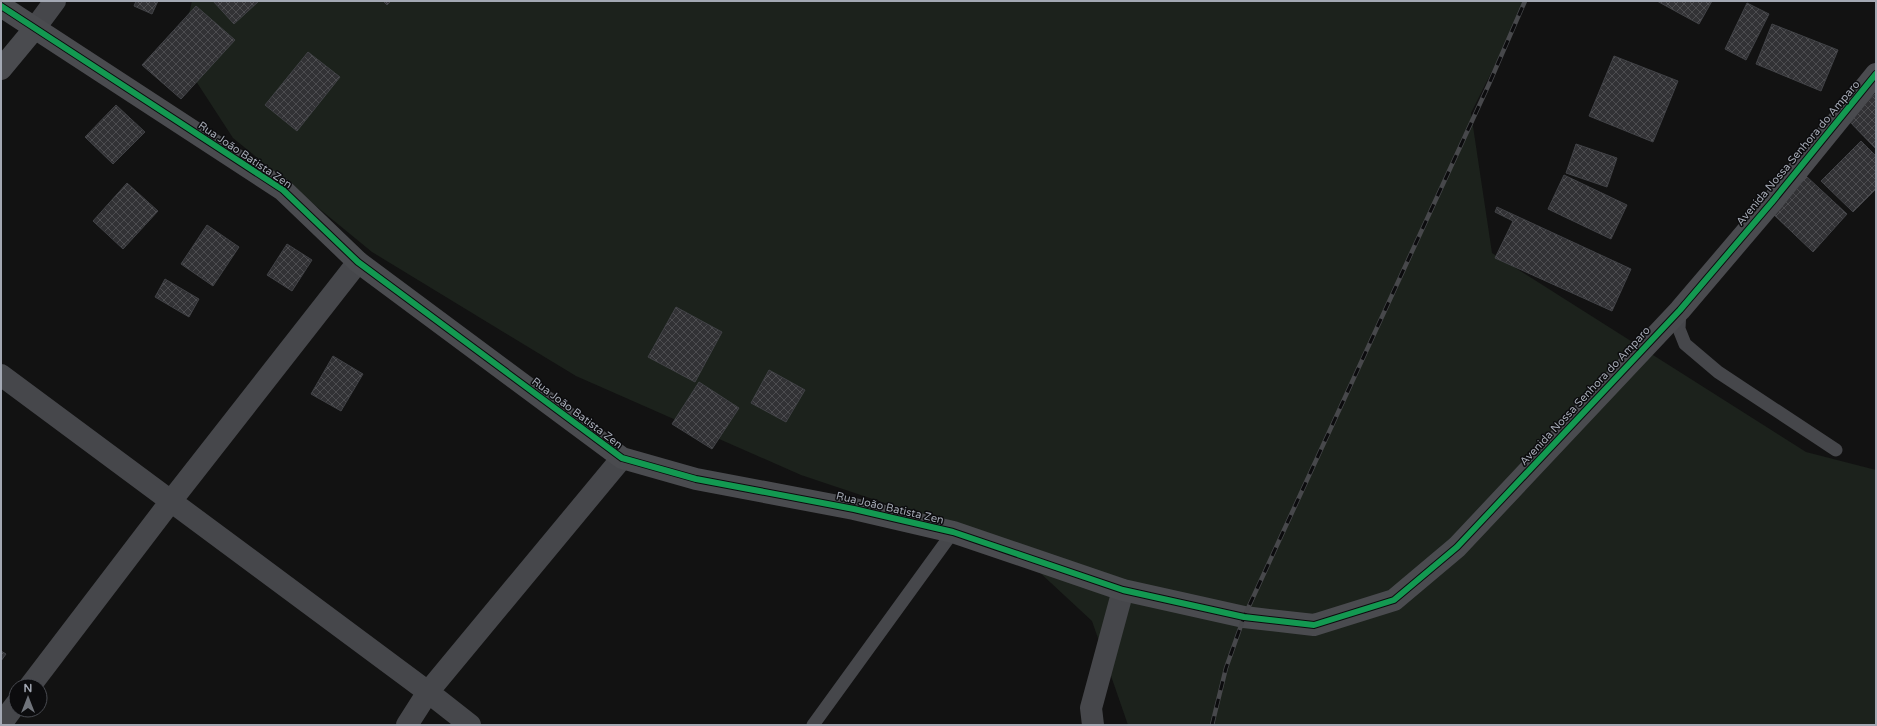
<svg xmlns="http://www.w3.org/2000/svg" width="1877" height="726" viewBox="0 0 1877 726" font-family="'Varela Round',sans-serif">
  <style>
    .green { fill: #1c221c }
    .building { fill: url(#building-cross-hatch); stroke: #414246 }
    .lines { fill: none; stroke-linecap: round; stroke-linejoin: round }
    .lane { stroke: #46474b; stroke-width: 13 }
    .street { stroke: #46474b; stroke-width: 22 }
    .secondary { stroke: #4a4b4f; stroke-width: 22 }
    .rail-casing { stroke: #47484b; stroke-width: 4.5 }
    .rail { stroke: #0c0c0e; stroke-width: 3; stroke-dasharray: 9; stroke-linecap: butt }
    .cycleway-casing { stroke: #0c0c0e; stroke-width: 8 }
    .cycleway { stroke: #139951; stroke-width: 6 }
    .labels { text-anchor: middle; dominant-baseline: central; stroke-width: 3; stroke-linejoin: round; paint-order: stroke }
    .street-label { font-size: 11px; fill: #a3a8b3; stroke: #0c0c0e }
  </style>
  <defs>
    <pattern id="building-cross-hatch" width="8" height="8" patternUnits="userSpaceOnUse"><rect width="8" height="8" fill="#323235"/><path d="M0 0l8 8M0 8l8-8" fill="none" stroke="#4d4d50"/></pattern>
  </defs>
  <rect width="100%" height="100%" fill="#121212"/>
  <path class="green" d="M192 1H1527L1471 113 1492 253 1806 452 1876 470V725H1128L1092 621 1010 545 801 475 576 376 372 252 233 138 179 55Z"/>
  <path class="building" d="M136 1H158L152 14 134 6Z
    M213 1H259L234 24Z
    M383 1H391L387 5Z
    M1657 1H1712L1699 24Z
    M1747 3 1769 14 1746 60 1725 49Z
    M196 6 235 40 181 99 142 65Z
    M1772 24 1838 50 1821 91 1756 64Z
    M308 52 340 77 297 131 265 105Z
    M1614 56 1678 81 1653 142 1589 116Z
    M1876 93V149L1848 120Z
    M116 105 145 132 113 164 85 137Z
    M1861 141 1876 156V189L1853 212 1821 181Z
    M1576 144 1617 158 1607 187 1566 173Z
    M1564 175 1627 205 1611 239 1548 209Z
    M1806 176 1847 214 1813 252 1772 213Z
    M127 183 158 211 123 249 93 221Z
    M1497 207 1631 269 1612 311 1495 258 1513 221 1495 212Z
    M207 225 239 247 213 286 181 264Z
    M287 244 312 260 292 291 267 275Z
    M165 279 199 299 189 317 155 297Z
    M676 307 722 332 695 382 648 357Z
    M333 356 363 374 341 411 311 394Z
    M769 370 805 390 786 422 751 403Z
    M699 382 739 408 712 449 672 424Z
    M1 651 6 654 1 661Z"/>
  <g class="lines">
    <path class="lane" d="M1680 310 1679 329 1685 344 1718 372 1836 450
      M813 725 953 532"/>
    <path class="street" d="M35 28 55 1
      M1 375 428 692 470 725
      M30 686 171 501 358 262
      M1 724 16 704
      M407 725 428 692 622 458
      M1093 725 1091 708 1123 590"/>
    <path class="secondary" d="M1 6 283 190 358 262 622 458 696 479 854 509 953 532 1123 590 1244 617 1314 625 1394 600 1457 547 1680 310 1772 202 1876 74
      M1 69 35 28"/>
    <defs>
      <path id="rail" d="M1212 725 1226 668 1244 617 1489 84 1525 1"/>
    </defs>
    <use href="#rail" class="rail-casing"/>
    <use href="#rail" class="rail"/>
    <defs>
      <path id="cycleway" d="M1 6 283 190 358 262 622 458 696 479 854 509 953 532 1123 590 1244 617 1314 625 1394 600 1457 547 1680 310 1772 202 1876 74"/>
    </defs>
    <use href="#cycleway" class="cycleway-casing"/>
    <use href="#cycleway" class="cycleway"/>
  </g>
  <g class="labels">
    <g class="street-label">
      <text transform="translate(1798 153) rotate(-50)">Avenida Nossa Senhora do Amparo</text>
      <text transform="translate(245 155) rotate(34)">Rua João Batista Zen</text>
      <text transform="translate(1585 396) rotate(-47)">Avenida Nossa Senhora do Amparo</text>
      <text transform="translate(577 413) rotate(37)">Rua João Batista Zen</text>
      <text transform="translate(890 508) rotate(13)">Rua João Batista Zen</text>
    </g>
  </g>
  <rect width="1877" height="726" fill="none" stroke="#a3a8b3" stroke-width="4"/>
  <g transform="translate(28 698)"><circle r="19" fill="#0c0c0e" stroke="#484a50"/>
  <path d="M0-3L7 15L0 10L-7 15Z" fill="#70747b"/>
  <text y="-6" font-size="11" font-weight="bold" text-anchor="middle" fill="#a3a8b3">N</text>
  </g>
</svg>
